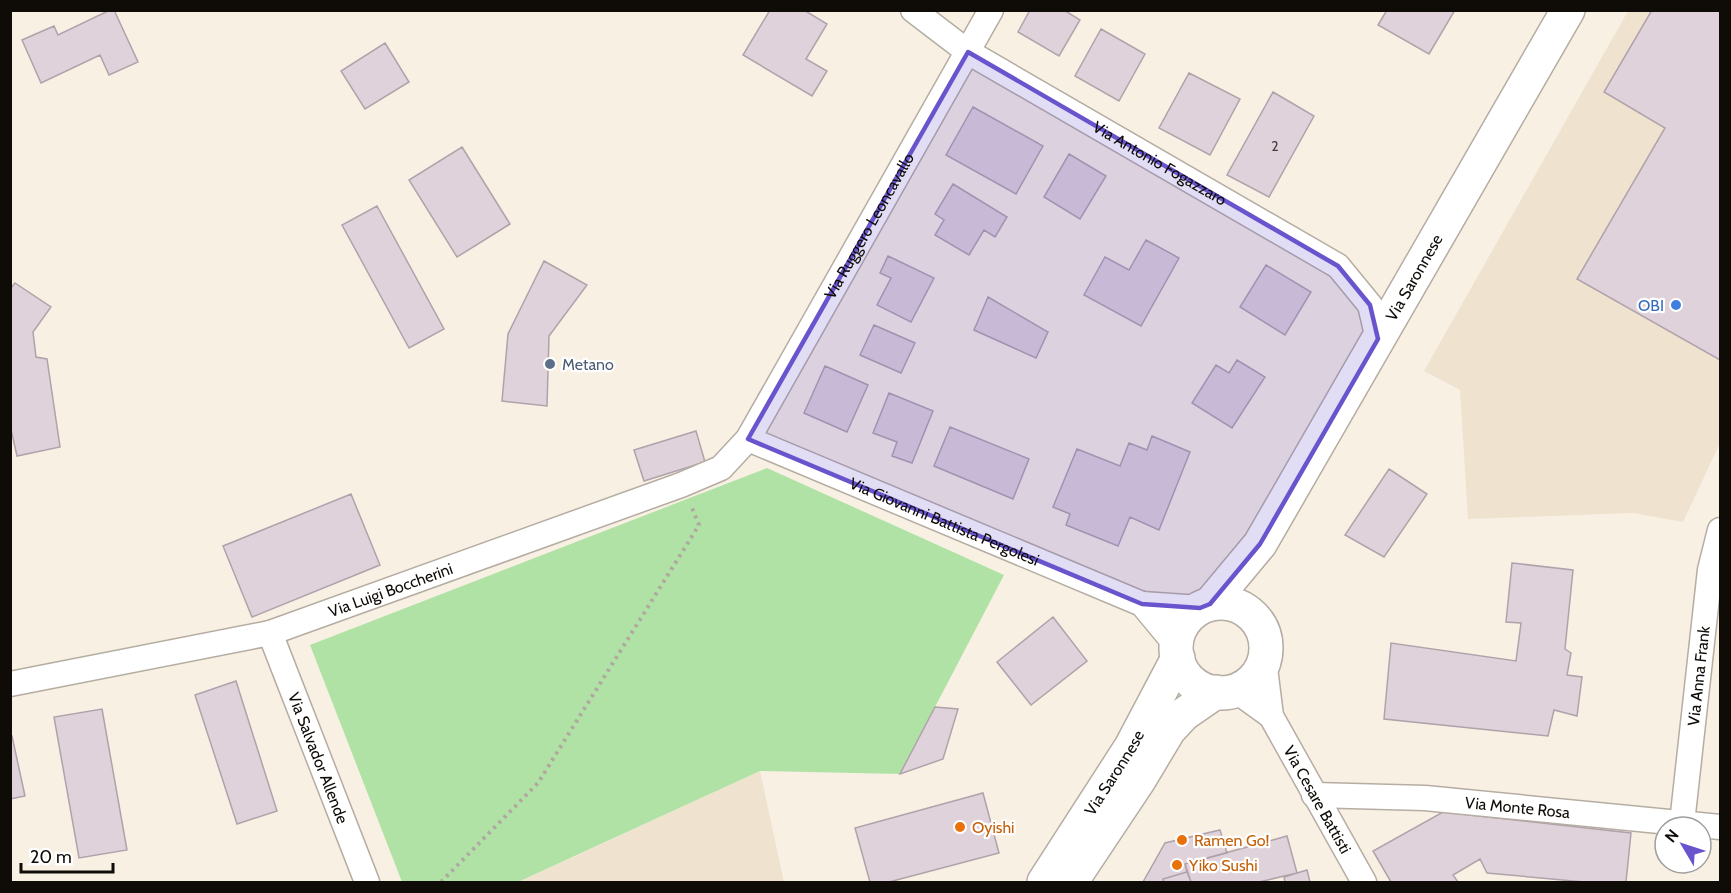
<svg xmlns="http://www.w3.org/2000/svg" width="1731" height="893" viewBox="0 0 1731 893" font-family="Cabin,sans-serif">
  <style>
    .built { fill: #efe3d0 }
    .green { fill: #b1e2a5 }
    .building { fill: #e0d2da; stroke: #b0a2aa; stroke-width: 1.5 }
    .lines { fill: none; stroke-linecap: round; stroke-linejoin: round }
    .minor-casing { stroke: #b5ada2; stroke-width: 27 }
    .primary-casing { stroke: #b5ada2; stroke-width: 36 }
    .path { stroke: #b0a9a0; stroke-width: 4; stroke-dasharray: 3 4.5; stroke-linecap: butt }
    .minor { stroke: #fff; stroke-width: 24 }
    .primary { stroke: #fff; stroke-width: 33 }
    .marked { fill: #6a54cd; fill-opacity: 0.2; stroke: #6a54cd; stroke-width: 4.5; stroke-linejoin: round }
    .shop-dot { fill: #3f7fe0; stroke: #fff; stroke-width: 2 }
    .service-dot { fill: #5c6f8a; stroke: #fff; stroke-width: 2 }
    .food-dot { fill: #e8710a; stroke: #fff; stroke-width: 2 }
    .labels { text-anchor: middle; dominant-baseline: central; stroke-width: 4.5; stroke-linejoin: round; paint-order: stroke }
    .number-label { font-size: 14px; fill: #433e3c }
    .street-label { font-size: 16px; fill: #0f0c08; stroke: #fff }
    .shop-label { font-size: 16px; fill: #366cbe; stroke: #fff; text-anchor: end }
    .service-label { font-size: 16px; fill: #4e5e75; stroke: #fff; text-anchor: start }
    .food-label { font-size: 16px; fill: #c56008; stroke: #fff; text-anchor: start }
  </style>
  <rect width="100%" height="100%" fill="#f9f0e4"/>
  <path class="built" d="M1628 11H1720V443L1683 522 1633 513 1468 519 1460 390 1424 371Z
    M760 771 784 882H518L591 849Z"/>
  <path class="green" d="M767 468 1004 575 900 774 760 771 518 882H402L310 645Z"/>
  <path class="building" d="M110 10H114L138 62 109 75 100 55 41 83 22 40 54 26 58 35Z
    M770 10H804L827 24 806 59 827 71 812 96 743 55Z
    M1030 10H1064L1080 20 1059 56 1018 32Z
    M1387 10H1455L1429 54 1378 25Z
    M1652 10H1720V360L1577 279 1665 128 1604 92Z
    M1101 29 1145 54 1119 101 1075 76Z
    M385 43 409 82 365 109 341 71Z
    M1189 73 1240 99 1210 155 1159 128Z
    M1273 92 1314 116 1269 197 1227 175Z
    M973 107 1043 146 1016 194 946 155Z
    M462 147 510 224 457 257 409 180Z
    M1069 154 1106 176 1080 219 1044 197Z
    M953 184 1007 217 995 237 984 230 969 255 935 235 944 220 935 214Z
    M377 206 444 329 409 348 342 225Z
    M1146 240 1179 258 1141 326 1084 295 1105 257 1129 270Z
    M888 256 934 278 911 322 877 305 891 278 880 273Z
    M544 261 587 285 549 336 547 406 502 401 508 334Z
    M1266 265 1311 292 1285 335 1240 307Z
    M15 283 51 307 33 332 36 357 47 359 60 447 17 456 10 425V289Z
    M988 297 1048 332 1036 358 974 330Z
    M874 325 915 343 901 373 860 355Z
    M1237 360 1265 377 1232 428 1192 403 1216 365 1229 373Z
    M825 366 868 385 847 432 804 413Z
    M889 393 933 411 912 463 892 456 897 442 873 433Z
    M950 427 1029 459 1013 499 934 466Z
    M696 431 705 462 644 481 634 450Z
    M1152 436 1190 452 1159 530 1130 517 1118 546 1066 525 1070 514 1053 507 1077 449 1120 466 1129 443 1147 450Z
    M1389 469 1427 494 1384 557 1345 535Z
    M351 494 380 565 252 617 223 546Z
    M1512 563 1573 570 1565 649 1571 653 1567 675 1582 677 1577 716 1554 710 1548 736 1384 719 1391 643 1516 661 1521 623 1506 622Z
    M1053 617 1087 661 1031 705 997 662Z
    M236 681 277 811 237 824 195 695Z
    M935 707 958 709 943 759 900 774Z
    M102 709 127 850 79 858 54 717Z
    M12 736 25 796 10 799V737Z
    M983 793 999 853 889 882H870L855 828Z
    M1443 812 1631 833 1626 882H1584L1487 873 1480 859 1453 875 1458 882H1391L1373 851Z
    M1220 830 1227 853 1185 864 1187 872 1163 879 1164 882H1143L1165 843Z
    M1287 836 1297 873 1259 882H1191L1185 864Z
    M1307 870 1310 882H1285L1284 877Z
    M1187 872 1191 882H1164L1163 879Z"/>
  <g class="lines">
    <defs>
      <g id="minor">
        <path id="s1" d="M913 10 968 52 1338 266 1370 305 1378 339"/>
        <path id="s2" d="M748 439 1142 604"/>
        <path id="s3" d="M270 633 367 882"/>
        <path d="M1176 645 1142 604 1200 608"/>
        <path id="s4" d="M1264 660 1271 716 1364 882"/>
        <path id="s5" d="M10 684 270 633 681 485 721 468 748 439 991 10"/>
        <path d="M1235 690 1271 716"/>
        <path id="s6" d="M1314 795 1425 798 1720 827"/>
        <path id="s7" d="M1682 823 1710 570 1720 530"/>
      </g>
      <g id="primary">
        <circle cx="1221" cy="648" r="45"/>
        <path id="s8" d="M1210 604 1260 544 1568 10"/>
        <path id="s9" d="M1044 882 1131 747 1178 658"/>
        <path d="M1071 882 1139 780 1169 730 1184 714 1216 692"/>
      </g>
    </defs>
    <use href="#minor" class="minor-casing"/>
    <use href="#primary" class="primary-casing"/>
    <path class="path" d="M441 882 538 783 699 525 692 508"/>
    <use href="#minor" class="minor"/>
    <use href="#primary" class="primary"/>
  </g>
  <path class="marked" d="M968 52 1338 266 1370 305 1378 339 1260 544 1210 604 1200 608 1142 604 748 439Z"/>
  <circle class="shop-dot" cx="1676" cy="305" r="6"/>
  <circle class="service-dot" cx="550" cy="364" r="6"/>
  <g class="food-dot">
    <circle cx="960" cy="827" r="6"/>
    <circle cx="1182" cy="840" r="6"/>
    <circle cx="1177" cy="865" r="6"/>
  </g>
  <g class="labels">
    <g class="number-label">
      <text x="1275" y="146">2</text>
    </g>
    <g class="street-label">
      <text stroke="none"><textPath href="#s1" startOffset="291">Via Antonio Fogazzaro</textPath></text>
      <text stroke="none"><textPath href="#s5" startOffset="1030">Via Ruggero Leoncavallo</textPath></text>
      <text stroke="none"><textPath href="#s8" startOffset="386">Via Saronnese</textPath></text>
      <text stroke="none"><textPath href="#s2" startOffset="213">Via Giovanni Battista Pergolesi</textPath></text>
      <text stroke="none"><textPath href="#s5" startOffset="393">Via Luigi Boccherini</textPath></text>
      <text stroke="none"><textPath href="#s7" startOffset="148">Via Anna Frank</textPath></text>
      <text stroke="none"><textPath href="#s3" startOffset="134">Via Salvador Allende</textPath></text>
      <text stroke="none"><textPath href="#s9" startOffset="130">Via Saronnese</textPath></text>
      <text stroke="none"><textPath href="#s4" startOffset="152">Via Cesare Battisti</textPath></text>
      <text stroke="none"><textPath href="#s6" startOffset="204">Via Monte Rosa</textPath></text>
    </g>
    <g class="shop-label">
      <text x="1664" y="305">OBI</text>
    </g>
    <g class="service-label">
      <text x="562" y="364">Metano</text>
    </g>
    <g class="food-label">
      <text x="972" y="827">Oyishi</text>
      <text x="1194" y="840">Ramen Go!</text>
      <text x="1189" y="865">Yiko Sushi</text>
    </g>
  </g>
  <rect width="1731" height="893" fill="none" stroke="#0f0c08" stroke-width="24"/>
  <g transform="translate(1683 845) rotate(309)"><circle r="28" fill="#ffffff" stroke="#9f9e9c" stroke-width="1.5"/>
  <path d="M0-4.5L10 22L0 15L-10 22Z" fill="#6a54cd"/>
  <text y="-9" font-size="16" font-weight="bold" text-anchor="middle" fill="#0f0c08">N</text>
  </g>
  <path d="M21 863v9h92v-9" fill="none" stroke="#0f0c08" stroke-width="3"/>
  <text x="30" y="863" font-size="18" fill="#0f0c08" stroke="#ffffff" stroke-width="4.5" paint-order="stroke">20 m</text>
</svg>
